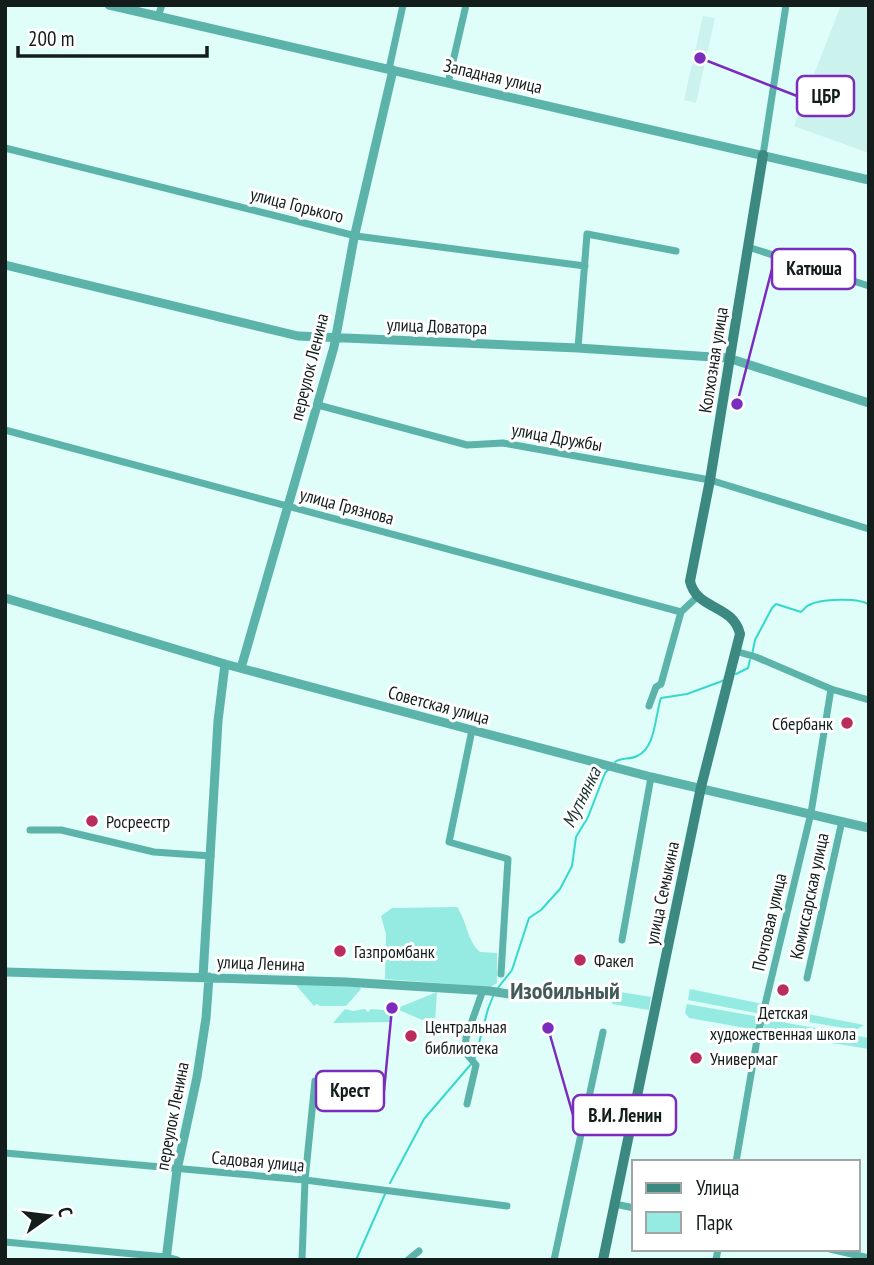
<svg xmlns="http://www.w3.org/2000/svg" width="874" height="1265" viewBox="0 0 874 1265" font-family="'PT Sans Narrow',sans-serif">
  <style>
    .built { fill: #cbf2ed }
    .green { fill: #95ebe1 }
    .lines { fill: none; stroke-linecap: round; stroke-linejoin: round }
    .stream { stroke: #35d9cb; stroke-width: 2 }
    .minor { stroke: #5cb3aa; stroke-width: 7 }
    .tertiary { stroke: #5cb3aa; stroke-width: 9 }
    .secondary { stroke: #3b8981; stroke-width: 10 }
    .poi-dot { fill: #ba2c5b; stroke: #fff; stroke-width: 2.5 }
    .labels { text-anchor: middle; dominant-baseline: central; stroke-width: 6; stroke-linejoin: round; paint-order: stroke }
    .street-label { font-size: 18px; fill: #131e1c; stroke: #fff }
    .poi-label { font-size: 18px; fill: #131e1c; stroke: #fff; text-anchor: start }
    .water-label { font-size: 19px; font-style: italic; fill: #1a3330; stroke: #fff }
    .district-label { font-size: 24px; font-weight: bold; fill: #425b58; stroke: #fff }
    .leader { fill: none; stroke: #7b2cbf; stroke-width: 2.5 }
    .callout-dot { fill: #7b2cbf; stroke: #fff; stroke-width: 2.5 }
    .callout { fill: #fff; stroke: #7b2cbf; stroke-width: 2.5 }
    .callout-label { font-size: 19px; text-anchor: middle; font-weight: bold; fill: #131e1c }
  </style>
  <rect width="100%" height="100%" fill="#dffdf9"/>
  <path class="built" d="M841 5H869V153L794 126Z
    M703 16 715 18 696 103 684 100Z"/>
  <path class="green" d="M457 907C468 923 466 939 480 952L497 953V983L490 987 385 979 386 934 381 916 392 908Z
    M295 984 360 987 361 989 346 1006H320L317 1004 314 1006Z
    M690 989 763 1004 761 1014 688 1000Z
    M614 991 651 997 649 1010 612 1004Z
    M437 992 435 1021 427 1022 399 1010 400 1007Z
    M687 1004 760 1017 757 1030 689 1018 685 1013Z
    M345 1009 353 1011 365 1009 368 1012 371 1009 384 1010 390 1016V1022L333 1023Z
    M787 1010 864 1025 856 1030 785 1018Z
    M765 1019 869 1038V1049L763 1032Z"/>
  <g class="lines">
    <path class="stream" d="M752 655 755 640 772 608 776 604 801 612C804 610 806 606 809 605 820 599 860 597 869 605
      M736 674 748 668 750 660
      M615 762C622 757 629 760 637 756 656 748 655 715 661 698L687 694 725 680
      M497 989 512 970 529 918 541 910 560 889 572 866 576 837 588 817 605 773 609 769
      M475 1058 488 1009 494 994
      M390 1183 424 1119 472 1063
      M356 1260 385 1194"/>
    <path class="minor" d="M158 16 162 5
      M389 69 403 5
      M448 83 466 5
      M5 148 356 236 585 266
      M763 155 786 5
      M748 247 869 286
      M578 348 587 234 676 251
      M318 405 467 445 503 443 710 480 869 529
      M5 430 681 612
      M735 651 756 657 831 689 869 700
      M649 706 656 687 661 684 681 612 697 597
      M472 730 449 842 508 859 501 974
      M30 830H61L154 852 211 856
      M622 940 651 777
      M807 978 842 821
      M467 1104 476 1065 465 1052 466 1038 483 990
      M5 1153 305 1180 507 1206
      M736 1162 758 1034 811 813 831 689
      M615 1204 634 1208
      M5 1242 166 1257 177 1260
      M830 1249 869 1258
      M302 1260 305 1180 315 1081
      M408 1260 419 1251
      M554 1260 603 1032
      M716 1260 718 1249"/>
    <path class="tertiary" d="M109 5 869 180
      M5 265 298 336 578 348 728 358 869 403
      M5 598 225 664 472 730 651 777 869 828
      M241 668 334 347 354 238 393 70
      M5 972 346 982 490 991 515 995
      M203 977 218 721 225 664
      M166 1260 177 1170 197 1077 206 1018 209 977"/>
    <path class="secondary" d="M603 1260 701 787 740 634C733 604 696 610 690 581L710 480 763 155"/>
  </g>
  <g class="poi-dot">
    <circle cx="847" cy="723" r="7"/>
    <circle cx="92" cy="821" r="7"/>
    <circle cx="340" cy="951" r="7"/>
    <circle cx="580" cy="960" r="7"/>
    <circle cx="783" cy="990" r="7"/>
    <circle cx="411" cy="1036" r="7"/>
    <circle cx="696" cy="1058" r="7"/>
  </g>
  <g class="labels">
    <g class="street-label">
      <text transform="translate(493 76) rotate(13)">Западная улица</text>
      <text transform="translate(297 205) rotate(14)">улица Горького</text>
      <text transform="translate(437 326) rotate(2)">улица Доватора</text>
      <text transform="translate(713 360) rotate(-81)">Колхозная улица</text>
      <text transform="translate(309 367) rotate(-76)">переулок Ленина</text>
      <text transform="translate(557 437) rotate(10)">улица Дружбы</text>
      <text transform="translate(347 506) rotate(15)">улица Грязнова</text>
      <text transform="translate(439 705) rotate(15)">Советская улица</text>
      <text transform="translate(662 893) rotate(-78)">улица Семыкина</text>
      <text transform="translate(809 896) rotate(-78)">Комиссарская улица</text>
      <text transform="translate(769 922) rotate(-77)">Почтовая улица</text>
      <text transform="translate(261 963) rotate(2)">улица Ленина</text>
      <text transform="translate(172 1116) rotate(-79)">переулок Ленина</text>
      <text transform="translate(258 1161) rotate(5)">Садовая улица</text>
    </g>
    <g class="poi-label">
      <text x="833" y="723" text-anchor="end">Сбербанк</text>
      <text x="106" y="821">Росреестр</text>
      <text x="354" y="951">Газпромбанк</text>
      <text x="594" y="960">Факел</text>
      <text x="783" y="1012" text-anchor="middle">Детская<tspan x="783" dy="21">художественная школа</tspan></text>
      <text x="425" y="1026">Центральная<tspan x="425" dy="21">библиотека</tspan></text>
      <text x="710" y="1058">Универмаг</text>
    </g>
    <g class="water-label">
      <text transform="translate(581 797) rotate(-64)">Мутнянка</text>
    </g>
    <g class="district-label">
      <text x="565" y="990">Изобильный</text>
    </g>
  </g>
  <path class="leader" d="M700 58L797 96M737 404L772 269M392 1008L384 1091M548 1028L573 1115"/>
  <g class="callout-dot">
    <circle cx="700" cy="58" r="7"/>
    <circle cx="737" cy="404" r="7"/>
    <circle cx="392" cy="1008" r="7"/>
    <circle cx="548" cy="1028" r="7"/>
  </g>
  <g class="callout">
    <rect x="797" y="76" width="57" height="40" rx="7"/>
    <rect x="772" y="249" width="83" height="40" rx="7"/>
    <rect x="316" y="1071" width="68" height="40" rx="7"/>
    <rect x="573" y="1095" width="103" height="40" rx="7"/>
  </g>
  <g class="callout-label">
    <text x="826" y="103">ЦБР</text>
    <text x="814" y="275">Катюша</text>
    <text x="350" y="1097">Крест</text>
    <text x="625" y="1122">В.И. Ленин</text>
  </g>
  <rect width="874" height="1265" fill="none" stroke="#131e1c" stroke-width="14"/>
  <rect x="632" y="1160" width="228" height="91" fill="#ffffff" stroke="#a1a5a4" stroke-width="2"/>
  <rect x="646" y="1183" width="35" height="10" fill="#3b8981" stroke="#a1a5a4" stroke-width="2"/>
  <text x="696" y="1195" font-size="21" fill="#131e1c">Улица</text>
  <rect x="646" y="1212" width="35" height="21" fill="#95ebe1" stroke="#a1a5a4" stroke-width="2"/>
  <text x="696" y="1230" font-size="21" fill="#131e1c">Парк</text>
  <g transform="translate(49 1216) rotate(76)" stroke="#ffffff" stroke-width="5" paint-order="stroke">
  <path d="M0-5L12 26L0 18L-12 26Z" fill="#131e1c"/>
  <text y="-10" font-size="19" font-weight="bold" text-anchor="middle" fill="#131e1c">С</text>
  </g>
  <path d="M18 46v10h189v-10" fill="none" stroke="#131e1c" stroke-width="3.5"/>
  <text x="28" y="46" font-size="21" fill="#131e1c" stroke="#ffffff" stroke-width="5" paint-order="stroke">200 m</text>
</svg>
